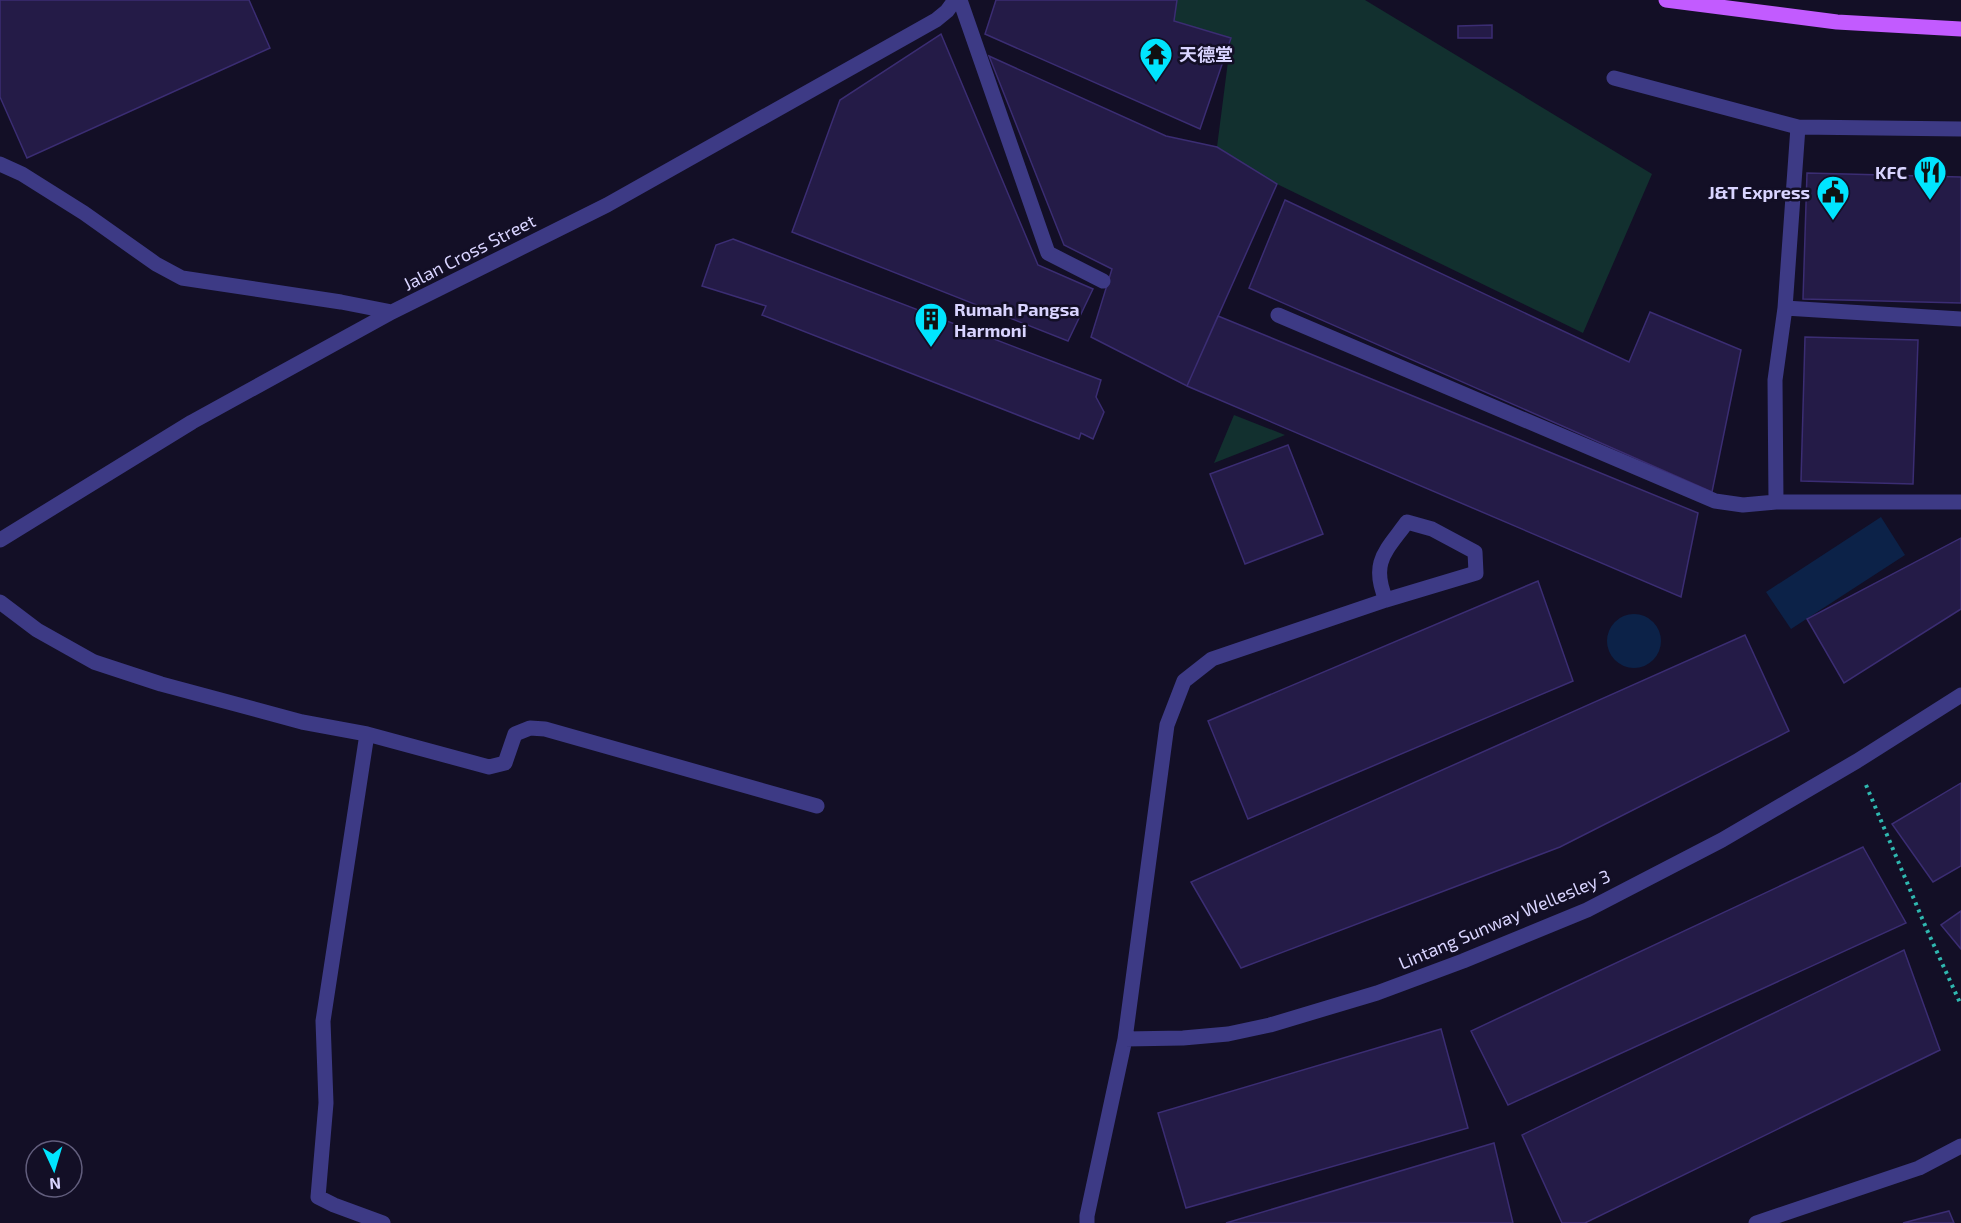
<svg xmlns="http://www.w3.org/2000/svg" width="1961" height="1223" viewBox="0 0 1961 1223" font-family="'Exo 2','Noto Sans SC',sans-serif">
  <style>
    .green { fill: #12302f }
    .water { fill: #0c2248 }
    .building { fill: #241b47; stroke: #3b2d73; stroke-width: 1.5 }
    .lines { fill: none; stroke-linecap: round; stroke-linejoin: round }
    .path { stroke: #2fb8b0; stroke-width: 4; stroke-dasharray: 3 4.5; stroke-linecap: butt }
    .minor { stroke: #3d3a85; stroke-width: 15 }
    .major { stroke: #c25bff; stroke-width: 15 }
    .labels { text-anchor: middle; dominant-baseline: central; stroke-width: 5; stroke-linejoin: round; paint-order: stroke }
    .poi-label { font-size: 18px; font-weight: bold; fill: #d9d4ff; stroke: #130f26; text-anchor: start }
    .street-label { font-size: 18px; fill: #d9d4ff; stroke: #130f26 }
  </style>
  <rect width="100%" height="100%" fill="#130f26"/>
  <path class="green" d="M1177 0H1365L1652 174 1583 333 1277 184 1217 147 1231 38 1174 21Z
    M1234 415 1285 435 1214 463Z"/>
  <path class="water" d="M1881 517 1905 555 1791 629 1766 592Z
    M1607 641a27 27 0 1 1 54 0a27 27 0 1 1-54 0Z"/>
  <path class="building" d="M0 0H249L270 48 27 158 0 97Z
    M996 0H1177L1174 21 1231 38 1200 129 985 34Z
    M1492 25V38H1458V26Z
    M941 34 1038 265 1093 289 1068 341 792 232 840 100Z
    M989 56 1166 136 1217 147 1277 184 1187 386 1091 337 1112 269 1064 245Z
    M1807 173 1961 177V303L1803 299Z
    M1285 200 1629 362 1650 312 1741 350 1712 492 1249 288Z
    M733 239 1101 380 1096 397 1104 412 1093 439 1081 433 1079 439 762 315 766 306 702 286 716 245Z
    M1218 316 1698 513 1681 597 1187 386Z
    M1805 337 1918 340 1913 484 1801 481Z
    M1288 445 1323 534 1245 564 1210 474Z
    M1961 538V609L1844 683 1807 619Z
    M1538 581 1573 681 1248 819 1208 721Z
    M1745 635 1789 731 1560 847 1241 968 1191 882Z
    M1961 783V866L1933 882 1892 824Z
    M1863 847 1906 923 1508 1105 1471 1031Z
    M1961 911V949L1941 925Z
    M1904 950 1940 1050 1585 1223H1562L1522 1135Z
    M1441 1029 1468 1128 1186 1208 1158 1113Z
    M1494 1143 1513 1223H1226Z
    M1949 1211 1954 1223H1903Z"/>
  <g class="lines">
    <path class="path" d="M1866 785 1927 930 1961 1005"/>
    <path class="minor" d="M960 0 1048 253 1103 281
      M1614 78 1798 127 1961 129
      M0 164 22 174 84 213 156 264 182 278 341 302 392 312
      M1785 308 1961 319
      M1278 315 1715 501 1743 505 1776 502H1961
      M1776 502 1775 380 1785 308 1798 127
      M0 540 192 422 392 312 607 205 936 20 947 11 955 0
      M0 602 37 630 94 662 161 684 302 722 367 734 489 767 505 763 515 734 530 728 545 729 817 806
      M367 734 323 1021 326 1103 318 1197 334 1205 383 1223
      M1125 1039 1183 1038 1228 1034 1270 1025 1377 993 1463 961 1587 910 1722 840 1857 761 1961 695
      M1087 1223V1216L1125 1039 1167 725 1184 681 1212 659 1386 600 1476 573 1475 552 1432 529 1407 522C1386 551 1370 562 1386 600
      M1756 1223 1919 1168 1961 1146"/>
    <path class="major" d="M1666 0 1837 22 1961 29"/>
  </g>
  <defs>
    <symbol id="temple-pin" viewBox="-11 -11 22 30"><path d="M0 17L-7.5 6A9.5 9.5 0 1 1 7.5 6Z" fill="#00e5ff" stroke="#130f26"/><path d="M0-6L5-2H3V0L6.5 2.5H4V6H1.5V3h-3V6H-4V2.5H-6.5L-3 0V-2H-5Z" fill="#111"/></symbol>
    <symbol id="restaurant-pin" viewBox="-11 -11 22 30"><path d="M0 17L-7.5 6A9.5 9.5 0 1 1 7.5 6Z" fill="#00e5ff" stroke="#130f26"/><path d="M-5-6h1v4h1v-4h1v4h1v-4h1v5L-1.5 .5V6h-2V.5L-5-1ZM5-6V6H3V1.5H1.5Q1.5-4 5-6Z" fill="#111"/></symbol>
    <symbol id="civic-pin" viewBox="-11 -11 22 30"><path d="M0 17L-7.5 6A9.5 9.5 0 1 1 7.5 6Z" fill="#00e5ff" stroke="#130f26"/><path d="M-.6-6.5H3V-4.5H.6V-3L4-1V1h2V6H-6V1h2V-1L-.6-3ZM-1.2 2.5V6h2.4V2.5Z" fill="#111"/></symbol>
    <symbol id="building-pin" viewBox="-11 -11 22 30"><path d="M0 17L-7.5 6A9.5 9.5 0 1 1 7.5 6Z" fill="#00e5ff" stroke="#130f26"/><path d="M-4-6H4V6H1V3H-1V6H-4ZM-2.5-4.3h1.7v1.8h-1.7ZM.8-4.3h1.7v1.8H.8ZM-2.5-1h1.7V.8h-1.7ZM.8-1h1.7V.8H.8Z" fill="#111"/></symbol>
  </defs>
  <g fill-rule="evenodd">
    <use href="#temple-pin" x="1137" y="35" width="38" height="52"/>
    <use href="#restaurant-pin" x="1911" y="153" width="38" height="52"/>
    <use href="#civic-pin" x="1814" y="173" width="38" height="52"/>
    <use href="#building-pin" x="912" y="300" width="38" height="52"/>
  </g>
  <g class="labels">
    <g class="poi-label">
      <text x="1179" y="54">天德堂</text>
      <text x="1907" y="172" text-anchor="end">KFC</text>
      <text x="1810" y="192" text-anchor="end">J&amp;T Express</text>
      <text x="954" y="309">Rumah Pangsa<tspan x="954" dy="21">Harmoni</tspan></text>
    </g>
    <g class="street-label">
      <text transform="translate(469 252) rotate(-27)">Jalan Cross Street</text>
      <text transform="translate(1504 919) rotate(-23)">Lintang Sunway Wellesley 3</text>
    </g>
  </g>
  <g transform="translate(54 1169) rotate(176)"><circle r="28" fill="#130f26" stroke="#625e7d" stroke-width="1.5"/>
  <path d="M0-4.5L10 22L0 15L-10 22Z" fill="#00e5ff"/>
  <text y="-9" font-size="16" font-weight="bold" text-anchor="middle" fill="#d9d4ff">N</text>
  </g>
</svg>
